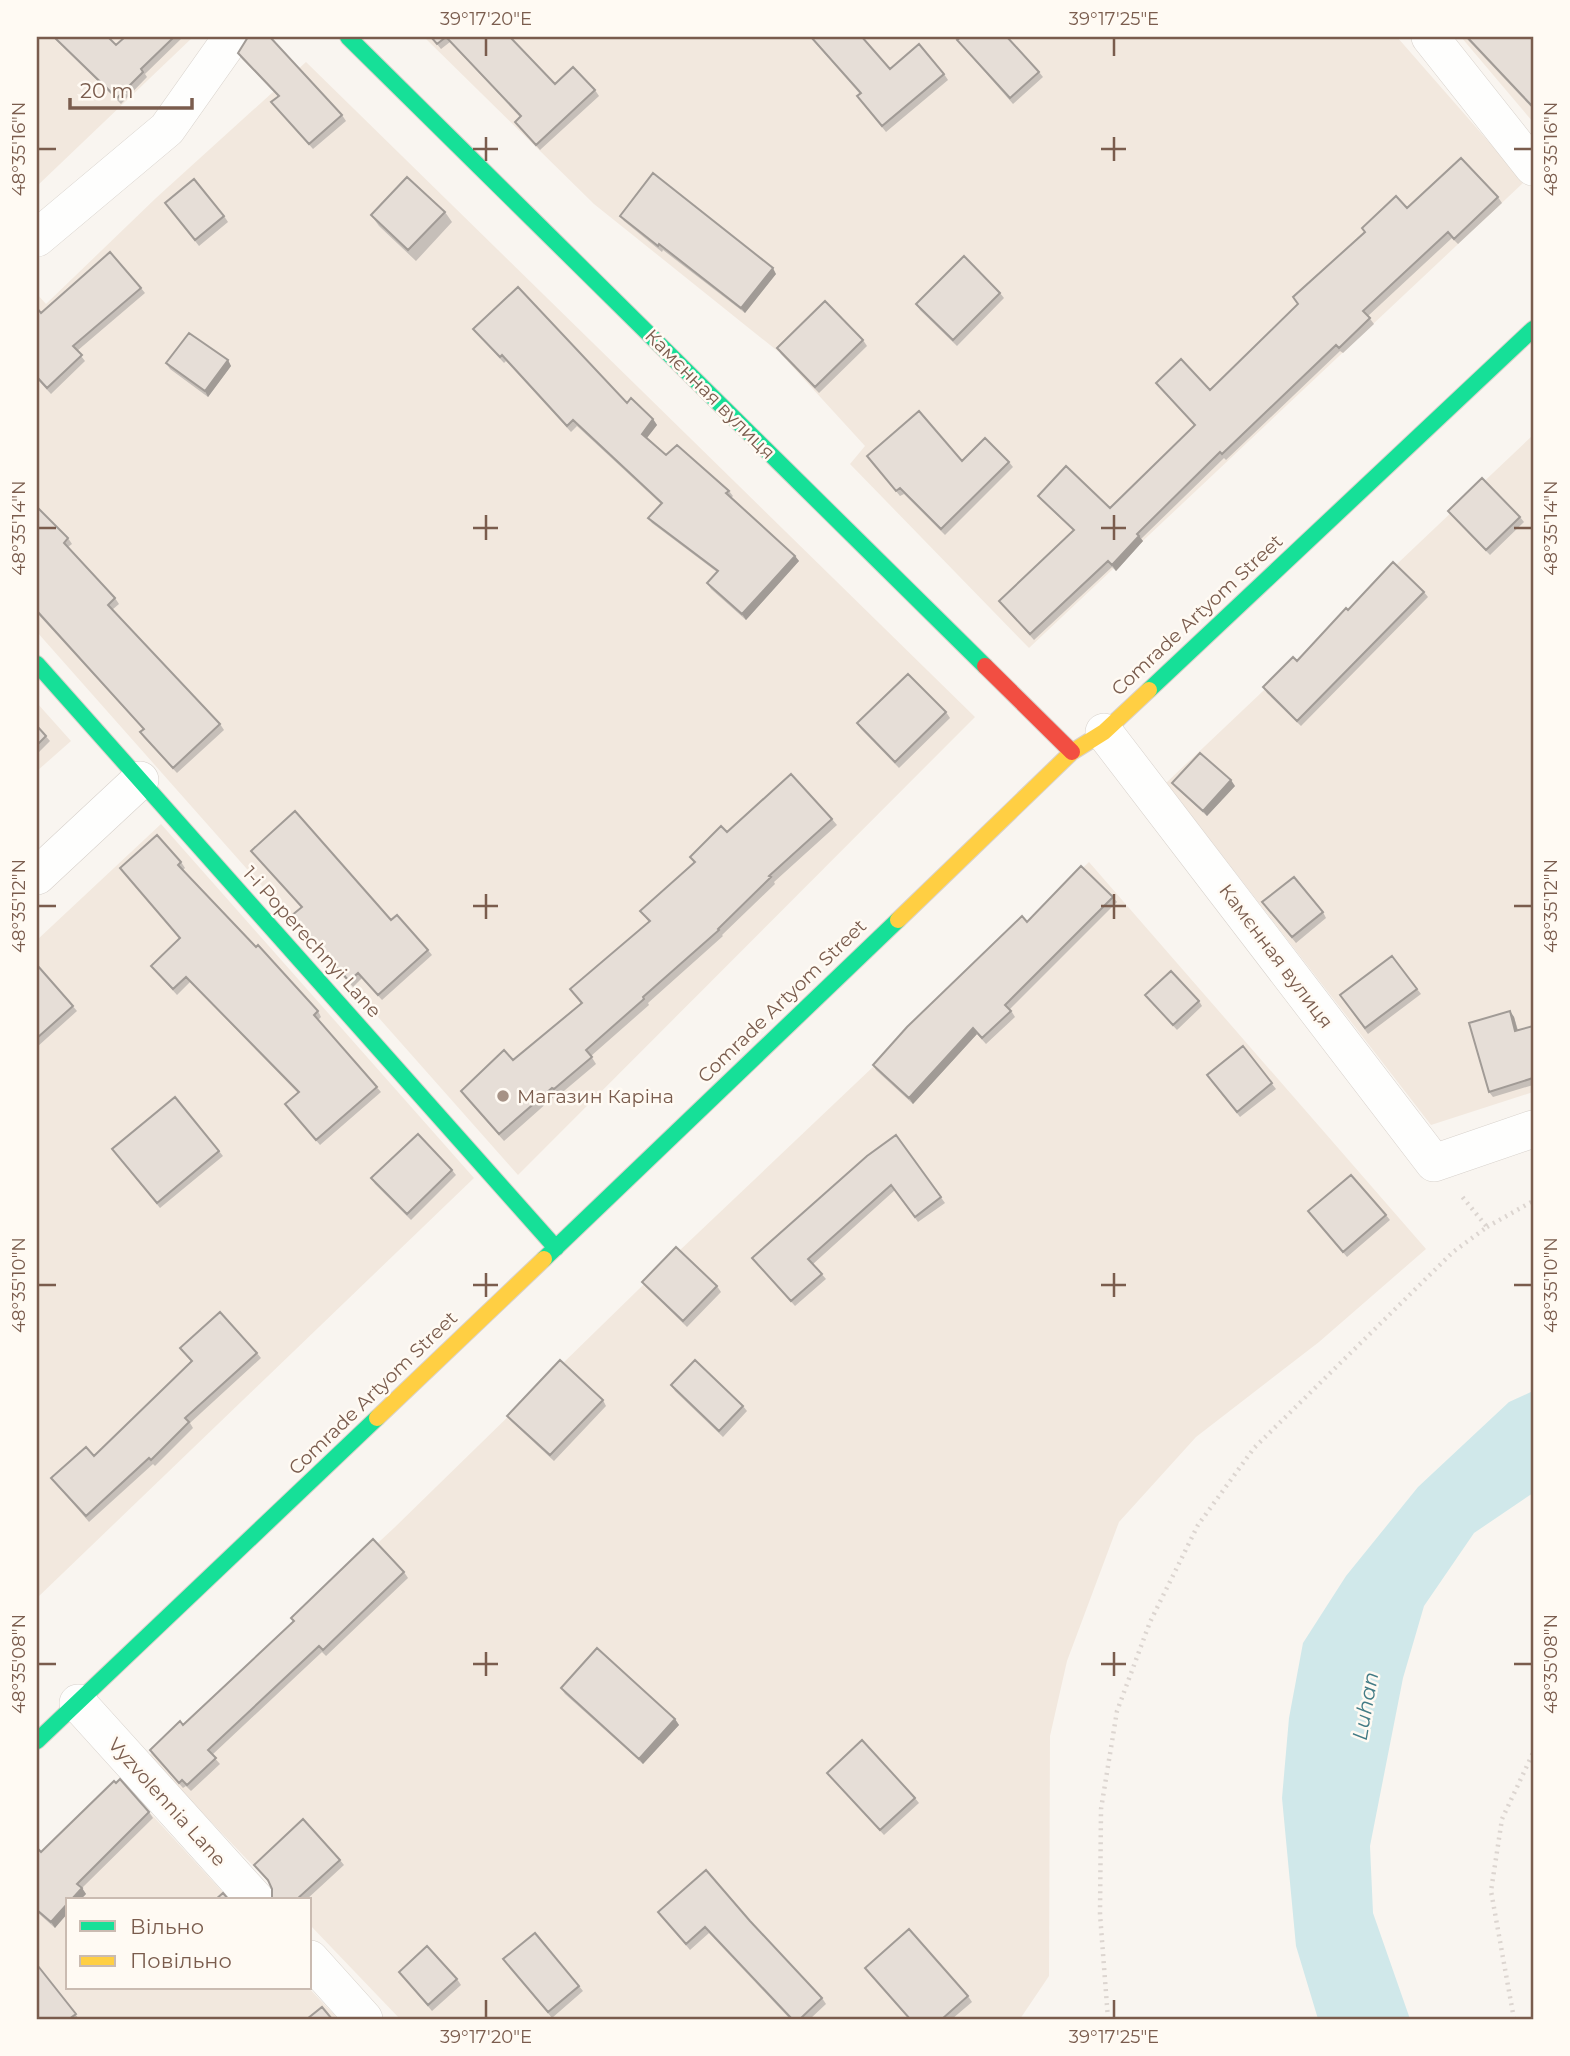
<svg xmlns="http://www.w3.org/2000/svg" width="1570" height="2056" viewBox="0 0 1570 2056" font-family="Montserrat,sans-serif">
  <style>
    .residential { fill: #f2e8de }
    .water { fill: #d0e8ea }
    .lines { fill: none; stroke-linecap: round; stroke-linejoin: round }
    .street-casing { stroke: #d7d1cb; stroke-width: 38 }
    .fast-casing { stroke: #d9d2cb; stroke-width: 18 }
    .slow-casing { stroke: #d9d2cb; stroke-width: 18 }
    .jam-casing { stroke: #d9d2cb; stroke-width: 18 }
    .path { stroke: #dcd5d0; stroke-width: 4.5; stroke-dasharray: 2 5; stroke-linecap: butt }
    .street { stroke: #fefefd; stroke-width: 37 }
    .fast { stroke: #16e098; stroke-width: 16 }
    .slow { stroke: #ffcf43; stroke-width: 16 }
    .jam { stroke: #f24e42; stroke-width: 16 }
    .wall { fill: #c6bfb9 }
    .shaded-wall { fill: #a19b96 }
    .building { fill: #e6ded7; stroke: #a19b96; stroke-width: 2 }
    .ticks { fill: none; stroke: #7a5c4d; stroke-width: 2.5 }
    .poi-dot { fill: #a69286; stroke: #fffaf3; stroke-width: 2.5 }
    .labels { text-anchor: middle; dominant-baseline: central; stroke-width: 5; stroke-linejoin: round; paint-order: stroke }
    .street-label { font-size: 19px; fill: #7a5c4d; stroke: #fffaf3 }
    .poi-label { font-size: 19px; fill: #7a5c4d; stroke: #fffaf3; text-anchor: start }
    .water-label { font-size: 21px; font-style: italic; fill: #437c86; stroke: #fffaf3 }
    .neatline { fill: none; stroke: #7a5c4d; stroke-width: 2.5 }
    .ticks-label { font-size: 18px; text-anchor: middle; fill: #7a5c4d }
  </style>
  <rect width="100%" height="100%" fill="#f9f5f0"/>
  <path class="residential" d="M37 37H193L37 186Z
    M424 37H1397L1524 182 1029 648 850 464 865 446 780 353 594 204Z
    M1461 37H1533V122Z
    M306 62 975 717 518 1175 37 632V294L46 304 156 198Z
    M1533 435V1092L1431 1125 1166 783Z
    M37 703 71 741 37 771Z
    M161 824 474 1178 37 1598V940Z
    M1089 862 1426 1249 1319 1342 1196 1437 1119 1522 1067 1661 1050 1736 1049 1976 1020 2019H400L310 1925V1900H286L148 1756 394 1528 639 1289Z
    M120 1780 230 1900H68V1988H309L338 2019H37V1859Z"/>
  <path class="water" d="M1533 1391V1493L1474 1533 1424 1606 1403 1678 1370 1846 1373 1913 1410 2019H1318L1296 1946 1282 1798 1289 1718 1303 1643 1346 1576 1418 1487 1509 1402Z"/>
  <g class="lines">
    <defs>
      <path id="street" d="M1430 37 1533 167
        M37 238 167 129 232 37
        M1104 732 1434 1163 1533 1129
        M37 876 140 780
        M78 1703 256 1900
        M310 1959 364 2019"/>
      <path id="fast" d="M348 37 985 666
        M37 664 556 1248
        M1149 690 1533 329
        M544 1259 898 920
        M37 1741 377 1418"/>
      <path id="slow" d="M898 920 1072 752 1104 732 1149 690
        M377 1418 544 1259"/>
      <path id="jam" d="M985 666 1072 752"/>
    </defs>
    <use href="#street" class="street-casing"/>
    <use href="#fast" class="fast-casing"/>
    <use href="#slow" class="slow-casing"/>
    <use href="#jam" class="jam-casing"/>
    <path class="path" d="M1487 1227 1533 1201
      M1108 2019 1100 1914 1101 1809 1117 1711 1150 1622 1198 1525 1254 1448 1453 1252 1487 1227 1460 1194
      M1514 2019 1491 1891 1502 1819 1533 1753"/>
    <use href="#street" class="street"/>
    <use href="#fast" class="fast"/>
    <use href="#slow" class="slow"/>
    <use href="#jam" class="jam"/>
  </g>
  <path class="wall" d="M53 37H108L116 45 125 37H183L145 74 147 77 121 104Z
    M431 37H510L555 84 595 90 599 96 540 150 515 122 520 117 450 42 441 49Z
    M810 37H862L890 69 944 74 948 80 886 132 857 96 860 94Z
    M1466 37H1533V109L1468 40Z
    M957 40 1039 72 1043 77 1013 104Z
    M238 53 342 115 346 121 313 149 271 102 278 96 242 59Z
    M1498 197 1502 203 1458 244 1452 238 1368 316 1374 324 1343 353 1340 351 1226 460 1224 458 1141 539 1143 541 1116 571 1112 567 1034 640 1003 606 999 601 1074 531 1042 501 1038 496 1110 508 1195 426 1156 383 1210 390 1298 304 1293 297 1365 232 1362 228 1407 208Z
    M165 203 224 216 228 222 199 246Z
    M445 212 452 222 416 261 379 226 371 215Z
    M620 216 776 274 745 313 663 250 662 252 624 221Z
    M141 288 145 293 77 351 85 361 51 394 37 379V308L41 313Z
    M1000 293 1004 298 957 346 920 310 916 304Z
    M473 329 627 403 653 419 657 425 647 438 666 455 729 491 733 496 731 498 795 556 799 561 746 620 711 589 707 583 717 572 652 523 648 518 661 504 577 426 571 432 506 361 504 363Z
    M863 340 867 346 819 393 781 354 777 348Z
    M228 360 231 366 208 397 170 369 166 363Z
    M867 456 962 461 1009 462 1013 467 945 535 904 494 900 496Z
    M37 507 68 538 72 544 68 547 115 598 119 604 112 610 220 724 224 730 177 773 144 738 140 732 143 729 37 613Z
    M1448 511 1520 517 1524 522 1490 555 1452 516Z
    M1424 592 1428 597 1301 726 1267 693 1263 687 1297 661 1348 610Z
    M946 712 950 718 899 768 861 729 857 723Z
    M37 726 50 741 37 754Z
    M1172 783 1235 786 1207 816 1176 788Z
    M832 819 837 825 774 882 775 884 722 935 723 936 648 1003 649 1005 591 1056 596 1064 558 1096 557 1094 504 1141 465 1097 461 1091 513 1060 581 1003 570 989 649 922 640 911 694 863 690 857 727 832Z
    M251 851 391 920 428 950 432 955 382 1000 362 978 353 987 295 922 291 916 301 907Z
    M181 862 185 868 183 870 318 1011 321 1017 318 1020 381 1092 320 1145 285 1104 298 1093 190 982 177 995 151 966 180 938 120 868Z
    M1113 897 1117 902 1010 1009 1015 1017 986 1044 977 1034 913 1104 876 1070 873 1065 1027 922Z
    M1262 902 1323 912 1326 918 1296 943Z
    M1392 956 1421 994 1368 1034 1340 995Z
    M37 965 77 1011 37 1047Z
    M1145 995 1199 1001 1202 1006 1177 1030Z
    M1510 1011 1514 1017 1518 1030 1533 1026V1085L1493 1097 1489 1092Z
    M1243 1046 1276 1089 1240 1117 1211 1081Z
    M896 1135 945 1203 918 1222 895 1190 813 1264 826 1279 795 1306 752 1258Z
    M219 1151 223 1156 160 1208 116 1154Z
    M452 1170 456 1175 411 1220 375 1184 371 1178Z
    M1308 1211 1386 1215 1390 1220 1347 1257Z
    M642 1282 717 1286 721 1292 687 1327 646 1287Z
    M180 1348 257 1353 261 1358 190 1423 193 1428 155 1466 153 1464 89 1522 51 1478 94 1456 191 1361Z
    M671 1385 743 1406 747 1411 723 1437 675 1391Z
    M603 1400 606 1406 554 1461 511 1421 507 1416Z
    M404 1572 408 1578 326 1656 322 1652 212 1755 220 1764 191 1791 186 1786 183 1788 154 1756 150 1750 183 1725 294 1622 291 1618Z
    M561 1688 675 1719 679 1725 643 1764 565 1694Z
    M827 1773 915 1798 919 1803 884 1835Z
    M149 1812 153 1818 82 1888 86 1894 80 1900H68L55 1928 37 1912V1850L41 1852Z
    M340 1860 344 1865 306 1900H272V1889L269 1883 254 1865Z
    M658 1912 750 1921 822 1998 826 2004 810 2019H790L709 1933 690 1950Z
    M503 1959 579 1986 583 1991 552 2018Z
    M38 1966 79 2019H37Z
    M865 1968 968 1996 972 2002 952 2019H909Z
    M399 1972 457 1979 461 1985 432 2011Z"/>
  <path class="shaded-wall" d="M773 268 776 274 745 313 741 308Z
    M228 360 231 366 208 397 205 391Z
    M653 419 657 425 646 439 642 434Z
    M1139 536 1143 541 1116 571 1112 565Z
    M795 556 799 561 746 620 742 614Z
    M1231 780 1235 786 1207 816 1203 811Z
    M1510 1011 1514 1017 1519 1036 1515 1031Z
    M973 1028 977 1034 913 1104 909 1098Z
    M675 1719 679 1725 643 1764 639 1759Z
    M82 1888 86 1894 80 1900H71Z
    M68 1903V1913L55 1928 51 1922Z"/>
  <path class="building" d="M54 37H108L116 45 125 37H174L141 69 143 72 117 98Z
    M248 37H270L342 115 309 144 271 102 279 96 238 53Z
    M431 37H446L437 44Z
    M446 37H510L555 84 573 67 595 90 536 145 515 122 521 116Z
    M811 37H862L890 69 919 44 944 74 882 126 857 96 861 93Z
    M961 37H1007L1039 72 1010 98 957 40Z
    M1467 37H1533V107Z
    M1461 158 1498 197 1454 239 1448 232 1363 311 1370 318 1339 348 1336 345 1222 454 1220 452 1137 534 1139 536 1112 565 1108 561 1030 634 999 601 1074 530 1038 496 1066 466 1110 508 1195 425 1156 383 1181 359 1210 390 1298 304 1293 297 1365 232 1362 228 1396 196 1407 208Z
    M653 173 773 268 741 308 659 244 658 246 620 216Z
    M407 177 445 212 408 250 371 215Z
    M194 179 224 216 195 240 165 203Z
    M110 252 141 288 73 346 82 355 47 388 37 377V308L41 313Z
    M964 256 1000 293 953 340 916 304Z
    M518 287 627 403 631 398 653 419 642 434 666 455 677 445 729 491 726 493 795 556 742 614 707 583 718 571 648 518 662 503 573 420 567 426 502 355 500 357 473 329Z
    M825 301 863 340 815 387 777 348Z
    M189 333 228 360 205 391 166 363Z
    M919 411 962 461 985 438 1009 462 941 529 900 488 896 491 867 456Z
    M1482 478 1520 517 1486 550 1448 511Z
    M37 507 68 538 64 543 115 598 108 605 220 724 173 768 140 732 144 729 37 611Z
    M1393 562 1424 592 1297 721 1263 687 1293 657 1297 661 1346 608 1348 610Z
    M908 674 946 712 895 762 857 723Z
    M37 726 46 736 37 745Z
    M1200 753 1231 780 1203 811 1172 783Z
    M791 774 832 819 769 876 771 877 718 929 719 930 643 997 644 999 586 1050 592 1057 554 1089 552 1088 499 1134 461 1091 504 1050 513 1060 582 1003 570 989 650 921 640 911 695 862 690 857 721 826 727 832Z
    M295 811 391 920 397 915 428 950 378 995 358 973 349 981 291 916 302 907 251 851Z
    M157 835 181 862 178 865 256 947 258 945 318 1011 314 1015 377 1087 316 1140 285 1104 299 1092 186 977 173 989 151 966 180 938 120 868Z
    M1081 866 1113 897 1005 1005 1011 1011 982 1038 973 1028 909 1098 873 1065 907 1027 1022 916 1027 922Z
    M1294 877 1323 912 1292 937 1262 902Z
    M1392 956 1417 989 1365 1028 1340 995Z
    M37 965 73 1006 37 1038Z
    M1171 971 1199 1001 1173 1025 1145 995Z
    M1510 1011 1515 1031 1533 1026V1078L1489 1092 1469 1023Z
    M1243 1046 1272 1083 1237 1112 1207 1075Z
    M175 1097 219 1151 157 1203 112 1149Z
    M418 1134 452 1170 407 1214 371 1178Z
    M896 1135 941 1197 915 1217 891 1185 808 1259 822 1274 791 1301 752 1258 867 1156Z
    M1351 1175 1386 1215 1343 1252 1308 1211Z
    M676 1247 717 1286 683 1321 642 1282Z
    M220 1312 257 1353 185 1418 189 1422 151 1460 149 1458 86 1516 51 1478 86 1447 94 1456 192 1361 180 1348Z
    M560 1360 603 1400 550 1455 507 1416Z
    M695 1360 743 1406 719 1431 671 1385Z
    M373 1539 404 1572 323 1650 319 1646 208 1750 216 1758 187 1785 182 1780 179 1783 150 1750 180 1721 183 1725 294 1621 291 1618Z
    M597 1648 675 1719 639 1759 561 1688Z
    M862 1740 915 1798 880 1830 827 1773Z
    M120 1779 149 1812 77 1884 82 1888 71 1900H68V1903L51 1922 37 1910V1850L38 1849 41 1852 114 1781 116 1783Z
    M303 1819 340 1860 296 1900H272V1889L268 1880 254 1865Z
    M706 1870 750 1921 822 1998 800 2019H792L705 1927 686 1944 658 1912Z
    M223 1893 229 1900H215Z
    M909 1929 968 1996 942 2019H910L865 1968Z
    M535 1933 579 1986 548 2012 503 1959Z
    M427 1946 457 1979 428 2005 399 1972Z
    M38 1966 76 2014 69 2019H37V1967Z
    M322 2007 332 2019H307Z"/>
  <path class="ticks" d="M486 38V56M1114 38V56M486 137V161M1114 137V161M38 149H56M473 149H498M1101 149H1126M1514 149H1532M486 515V540M1114 515V540M38 528H56M473 528H498M1101 528H1126M1514 528H1532M486 894V919M1114 894V919M38 906H56M473 906H498M1101 906H1126M1514 906H1532M486 1273V1297M1114 1273V1297M38 1285H56M473 1285H498M1101 1285H1126M1514 1285H1532M486 1652V1676M1114 1652V1676M38 1664H56M473 1664H498M1101 1664H1126M1514 1664H1532M486 2000V2018M1114 2000V2018"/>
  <circle class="poi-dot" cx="503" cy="1096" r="7"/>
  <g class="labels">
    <g class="street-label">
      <text transform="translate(710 394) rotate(45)">Камєнная вулиця</text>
      <text transform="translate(1197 615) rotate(-43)">Comrade Artyom Street</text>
      <text transform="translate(312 942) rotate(48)">1-i Poperechnyi Lane</text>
      <text transform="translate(1276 956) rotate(53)">Камєнная вулиця</text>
      <text transform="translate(782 1001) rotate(-44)">Comrade Artyom Street</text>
      <text transform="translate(373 1393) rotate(-44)">Comrade Artyom Street</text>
      <text transform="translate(167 1802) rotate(48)">Vyzvolennia Lane</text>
    </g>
    <g class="poi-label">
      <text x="517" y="1096">Магазин Каріна</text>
    </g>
    <g class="water-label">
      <text transform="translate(1365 1706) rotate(-80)">Luhan</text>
    </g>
  </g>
  <rect width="1570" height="2056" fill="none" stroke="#fffaf3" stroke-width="77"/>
  <rect x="66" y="1898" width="245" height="91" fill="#fffaf3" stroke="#cabbb1" stroke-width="2"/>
  <rect x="80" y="1921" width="35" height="10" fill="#16e098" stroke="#cabbb1" stroke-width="2"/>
  <text x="130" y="1934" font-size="21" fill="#7a5c4d">Вільно</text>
  <rect x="80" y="1956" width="35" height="10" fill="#ffcf43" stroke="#cabbb1" stroke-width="2"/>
  <text x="130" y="1968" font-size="21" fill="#7a5c4d">Повільно</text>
  <path d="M70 98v10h122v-10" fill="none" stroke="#7a5c4d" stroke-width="3.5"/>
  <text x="80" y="98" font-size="21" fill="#7a5c4d" stroke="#fffaf3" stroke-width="5" paint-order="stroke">20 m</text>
  <rect x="38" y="38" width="1494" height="1980" class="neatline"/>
  <g class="ticks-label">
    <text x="486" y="25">39°17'20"E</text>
    <text x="1114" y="25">39°17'25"E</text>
    <text transform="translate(19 149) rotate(-90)" y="6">48°35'16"N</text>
    <text transform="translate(1551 149) rotate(-90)" y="6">48°35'16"N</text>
    <text transform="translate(19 528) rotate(-90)" y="6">48°35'14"N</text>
    <text transform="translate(1551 528) rotate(-90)" y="6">48°35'14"N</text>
    <text transform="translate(19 906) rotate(-90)" y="6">48°35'12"N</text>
    <text transform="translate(1551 906) rotate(-90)" y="6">48°35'12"N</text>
    <text transform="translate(19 1285) rotate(-90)" y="6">48°35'10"N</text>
    <text transform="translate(1551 1285) rotate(-90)" y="6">48°35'10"N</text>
    <text transform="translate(19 1664) rotate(-90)" y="6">48°35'08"N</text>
    <text transform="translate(1551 1664) rotate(-90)" y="6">48°35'08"N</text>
    <text x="486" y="2043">39°17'20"E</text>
    <text x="1114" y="2043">39°17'25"E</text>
  </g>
</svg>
